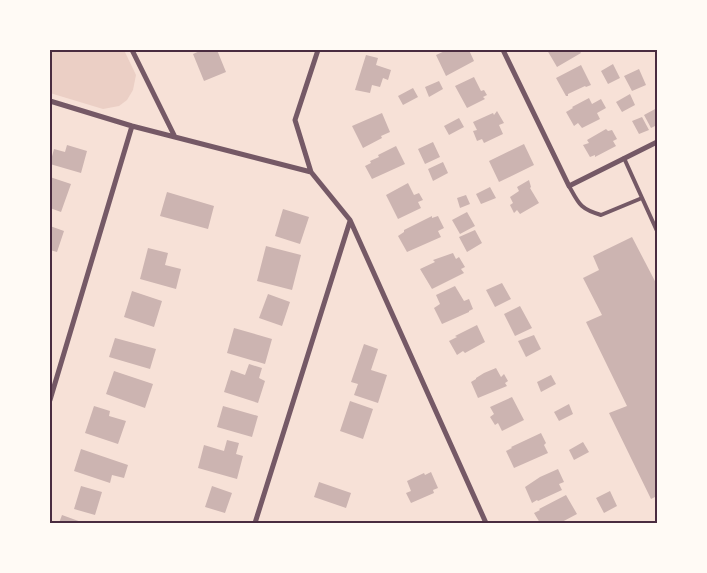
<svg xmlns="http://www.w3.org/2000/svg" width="707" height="573" viewBox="0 0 707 573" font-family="'PT Sans',sans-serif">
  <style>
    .green { fill: #ebcfc5 }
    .building { fill: #ccb4b1 }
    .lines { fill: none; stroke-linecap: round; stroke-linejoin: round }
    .service { stroke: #755966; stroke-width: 4 }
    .minor { stroke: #755966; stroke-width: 5 }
    .neatline { fill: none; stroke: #4a2c40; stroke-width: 2 }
  </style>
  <rect width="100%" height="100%" fill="#f7e1d7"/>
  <path class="green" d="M50 50H124L136 75 133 90 127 100 119 106 103 109 50 93Z"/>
  <path class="building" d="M202 50H217L226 72 204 81 193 54Z
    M447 50H469L474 61 446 76 436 55Z
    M547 50H579L581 53 557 67Z
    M366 55 378 58 376 65 391 70 388 80 383 78 380 87 372 85 370 93 355 90Z
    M613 64 620 78 608 84 601 71Z
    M581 65 591 85 586 87 585 86 568 94V96H566L556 78Z
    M639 69 646 85 632 91 624 76Z
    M474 77 481 91 484 90 487 95 483 97 485 99 467 108 455 86Z
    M439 81 443 89 429 97 425 87Z
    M413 88 418 97 403 105 398 96Z
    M630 94 635 105 622 112 616 102Z
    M589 98 592 104 601 99 606 108 597 113 600 119 582 128 578 123 574 126 566 112 573 108 572 107Z
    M657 108V125L651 128 644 115Z
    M497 111 504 123 499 125 503 134 484 143 482 139 477 141 473 131 477 130 473 122 493 113 494 115Z
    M382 113 390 132 381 136 382 138 363 148 352 126Z
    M642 117 649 130 639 134 632 121Z
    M459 118 464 127 449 135 444 126Z
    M606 129 608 131 612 130 617 139 613 141 616 146 595 157V155L590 157 583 145 589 143 587 140Z
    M433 142 440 157 425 164 418 149Z
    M524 144 534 165 499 182 489 161Z
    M67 145 87 151 81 173 50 164 54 149 65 152Z
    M396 146 405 164 372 179 365 166 371 163 370 161 379 157 378 155Z
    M443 162 448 173 433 181 428 169Z
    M50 177 71 184 61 212 50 208Z
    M529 180 531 187 530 188 539 203 520 214 517 210 514 213 510 205 513 203 510 197 519 191 517 187Z
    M408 183 414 195 419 193 423 200 418 202 421 208 398 219 386 195Z
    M490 187 496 198 481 204 476 194Z
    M167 192 214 206 208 229 160 216Z
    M466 195 470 204 460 208 457 198Z
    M283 209 309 217 300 244 275 236Z
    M467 212 475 226 460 234 452 220Z
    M432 216V218L438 216 444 228 438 231 441 237 407 252 398 236 404 232V230Z
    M50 226 64 231 57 252 50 250Z
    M475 230 482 243 467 252 459 237Z
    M632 237 657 285V496L651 499 609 413 627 406 586 322 602 315 583 278 599 270 593 256Z
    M266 246 301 255 292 290 257 281Z
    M148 248 168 253 165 265 181 269 176 289 140 279Z
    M453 253 456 259 459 257 465 267 461 269 464 273 432 289 420 269 435 262 433 260Z
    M502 283 511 299 495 307 486 290Z
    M455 286 464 301 469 299 473 309 469 311V312L442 324 434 308 440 304 436 295Z
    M132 291 162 301 154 327 124 317Z
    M268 294 290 302 282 326 259 318Z
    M520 306 532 328 515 336 504 314Z
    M477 325 485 342 465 353 463 351 457 355 449 341 457 337 455 336Z
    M234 328 272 339 265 364 227 353Z
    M534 335 541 349 526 357 518 341Z
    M115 338 156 349 150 369 109 357Z
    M364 344 378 349 371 370 387 375 378 403 354 395 358 384 351 382Z
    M249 364 262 368 259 378 265 381 258 403 224 392 231 370 245 375Z
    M496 368 501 377 504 374 508 381 505 383 507 386 478 398 471 382 476 379V378L484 373Z
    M114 371 153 384 145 408 106 394Z
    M551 375 556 384 541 392 537 382Z
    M512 397 524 420 502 431 498 423 495 425 490 417 494 414 490 407Z
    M350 401 373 409 363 439 340 431Z
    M569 404 573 414 559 421 554 412Z
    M94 406 110 411 109 416 126 421 118 444 85 433Z
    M223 406 258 416 252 437 217 427Z
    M541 433 546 443 544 445 548 453 514 468 506 451 512 448 511 447Z
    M227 440 239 443 236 454 243 456 237 479 198 468 204 445 224 451Z
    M583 442 589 452 574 460 569 450Z
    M81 449 128 465 124 478 112 475 110 483 74 471Z
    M558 469 564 482 559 484 562 490 538 501 537 500 532 503 525 487 540 477Z
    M431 472 438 488 433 490 434 493 411 503 406 493 411 491 407 481 424 473 425 475Z
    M319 482 351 493 346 508 314 497Z
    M81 486 102 492 95 515 74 509Z
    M212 486 232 493 225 513 205 507Z
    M610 491 617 506 604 513 596 498Z
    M566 495 577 514 560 523H540L534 513 540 510 539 509Z
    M62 515 84 523H59Z"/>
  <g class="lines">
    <path class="service" d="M624 158 657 231
      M569 186C579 204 580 209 601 215L642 198"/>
    <path class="minor" d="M132 50 175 137
      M318 50 295 120 311 172 350 220 486 523
      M503 50 569 186 657 142
      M50 101 132 126 311 172
      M50 400 132 126
      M255 523 350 221"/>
  </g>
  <rect width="707" height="573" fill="none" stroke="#fffaf5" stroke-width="102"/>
  <rect x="51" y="51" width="605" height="471" class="neatline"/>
</svg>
